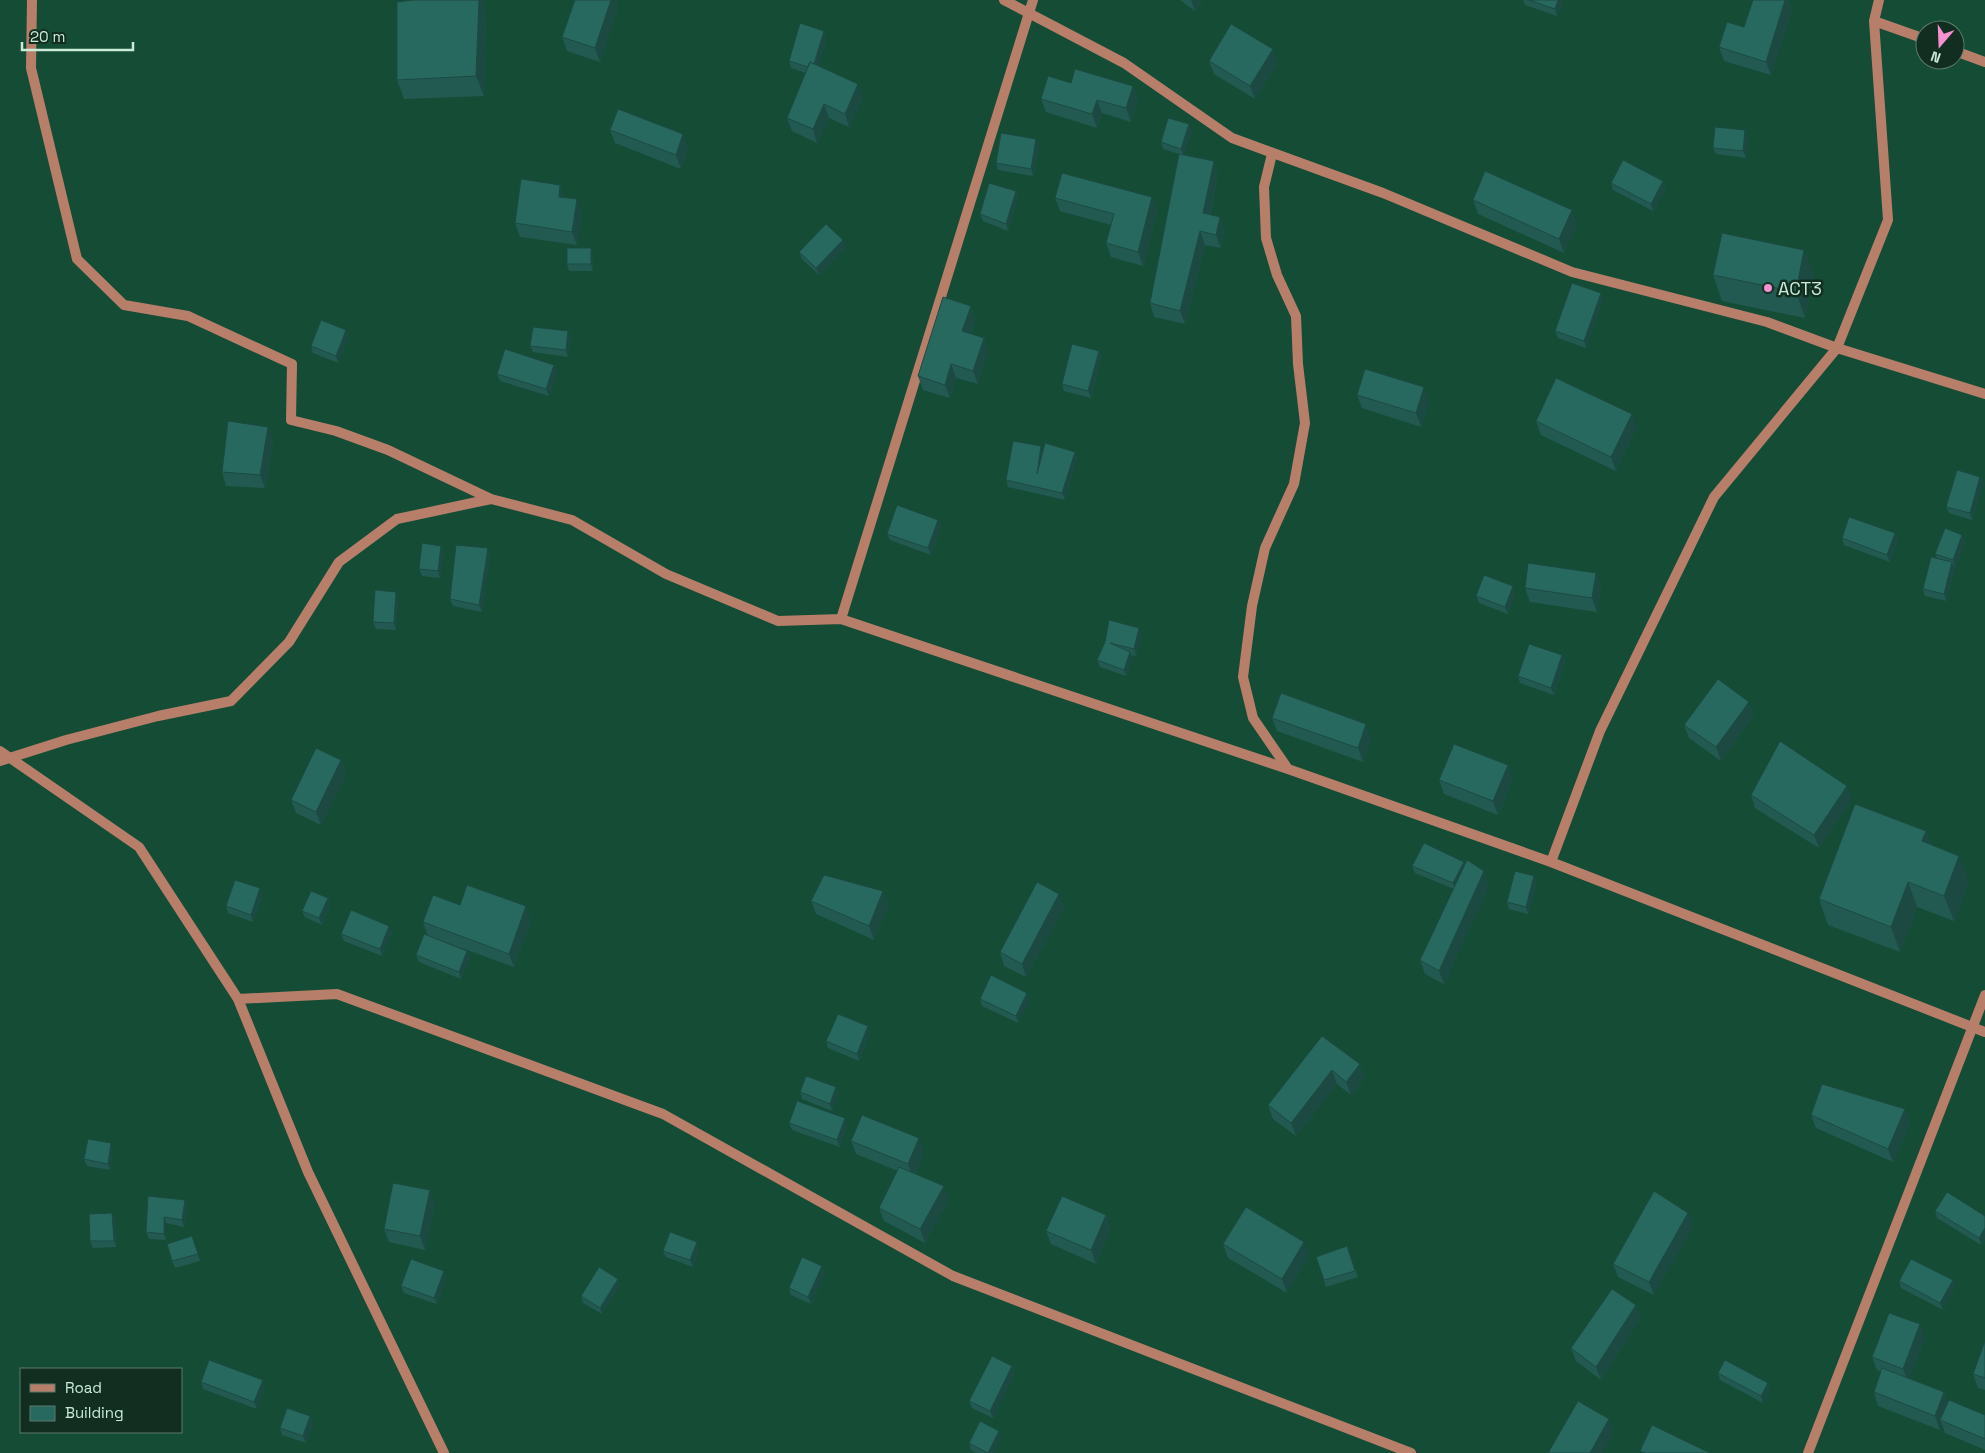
<svg xmlns="http://www.w3.org/2000/svg" width="1985" height="1453" viewBox="0 0 1985 1453" font-family="'Space Grotesk',sans-serif">
  <style>
    .lines { fill: none; stroke-linecap: round; stroke-linejoin: round }
    .street { stroke: #b77f6a; stroke-width: 10 }
    .wall { fill: #225a52 }
    .shaded-wall { fill: #1c4a42 }
    .building { fill: #28695f; stroke: #1c4a42 }
    .poi-dot { fill: #f590d1; stroke: #112e21; stroke-width: 2 }
    .labels { text-anchor: middle; dominant-baseline: central; stroke-width: 5; stroke-linejoin: round; paint-order: stroke }
    .poi-label { font-size: 18px; fill: #c9ebd8; stroke: #112e21; text-anchor: start }
  </style>
  <rect width="100%" height="100%" fill="#154c35"/>
  <g class="lines">
    <path class="street" d="M32 0 31 68 77 259 124 305 188 316 292 364 291 420 336 431 388 450 491 499
      M1004 0 1124 63 1232 138 1383 193 1572 272 1767 322 1837 348 1985 394
      M1874 21 1925 39
      M1955 51 1985 62
      M1272 154 1264 187 1266 238 1277 275 1296 316 1298 364 1305 423 1294 484 1265 548 1252 606 1243 677 1253 718 1288 769
      M841 619 1033 0
      M0 751 139 847 238 999 337 994 663 1114 953 1276 1411 1453
      M0 761 66 740 158 716 231 701 289 642 339 562 397 519 491 499 572 520 666 574 778 621 841 619 1288 769 1551 862 1985 1032
      M1551 862 1600 731 1714 497 1837 348 1888 220 1874 21 1879 0
      M238 999 308 1172 444 1453
      M1808 1453 1985 995"/>
  </g>
  <path class="wall" d="M414 0H482L486 11 484 96 404 99 397 80Z
    M575 0H615L618 7 600 62 567 51 562 37Z
    M1180 0H1203L1195 11Z
    M1523 0H1563L1557 16 1525 5Z
    M1753 0H1788L1792 9 1771 75 1724 61 1719 47 1744 27Z
    M827 38 818 66 863 97 849 127 829 118 817 143 792 131 787 118 806 73 791 68 789 61Z
    M1209 61 1278 63 1255 99 1214 74Z
    M1071 83 1133 86 1138 99 1131 122 1102 113 1097 128 1046 112 1041 99Z
    M610 130 688 148 681 169 615 143Z
    M1192 130 1184 155 1218 174 1210 215 1220 217 1224 230 1221 248 1205 245 1185 324 1154 317 1150 303 1179 154 1163 149 1161 142Z
    M1748 137 1746 158 1716 154 1713 148Z
    M1039 146 1033 176 998 170 996 163Z
    M1663 181 1666 188 1653 211 1613 190 1611 183Z
    M560 185 565 198 582 213 577 245 520 237 515 223Z
    M1016 191 1018 198 1008 231 983 221 980 214Z
    M1152 197 1157 211 1143 266 1111 257 1106 243 1111 225 1060 211 1055 198Z
    M1473 200 1577 223 1564 253 1478 214Z
    M846 247 819 275 802 259 799 252Z
    M591 248 593 255V271H569L567 264Z
    M1713 275H1814L1805 318 1722 301Z
    M1601 293 1603 300 1586 348 1558 338 1555 331Z
    M971 306 975 320 971 334 984 338 988 352 978 384 956 378 950 398 923 390 918 376Z
    M568 331 571 338 568 357 533 352 530 346Z
    M349 336 338 363 313 353 311 346Z
    M1099 351 1101 358 1091 398 1064 391 1062 384Z
    M554 365 557 372 549 396 500 381 497 374Z
    M1424 387 1429 401 1421 427 1362 408 1357 395Z
    M1536 421 1637 427 1616 471 1541 435Z
    M273 441 265 488 226 486 222 472Z
    M1043 451 1075 452 1077 459 1065 500 1008 487 1006 480Z
    M1980 477 1983 484 1972 520 1949 513 1946 507Z
    M938 520 941 527 931 555 890 540 887 534Z
    M1895 533 1898 540 1890 562 1844 545 1842 538Z
    M1965 542 1955 567H1954L1955 569 1946 601 1925 596 1923 589 1937 558 1935 554Z
    M441 546 444 553 440 578 422 576 419 569Z
    M490 555 482 612 453 606 450 599Z
    M1601 586 1597 612 1530 602 1525 588Z
    M396 592 398 598 396 630 376 629 373 622Z
    M1515 593 1508 614 1479 603 1476 596Z
    M1142 635 1136 656 1131 655 1133 659 1126 676 1100 667 1097 660 1105 642Z
    M1562 655 1565 662 1554 695 1520 683 1518 676Z
    M1754 715 1721 761 1689 738 1684 725Z
    M1272 718 1371 737 1363 762 1277 731Z
    M341 760 346 774 321 825 296 813 291 800Z
    M1513 778 1498 815 1444 794 1439 780Z
    M1751 795 1852 800 1819 848 1755 808Z
    M1926 831 1931 845 1969 881 1954 921 1917 907 1900 952 1828 925 1819 899Z
    M1465 865 1489 885 1444 984 1425 974 1420 960 1454 889 1415 873 1412 866Z
    M1537 883 1528 914 1509 909 1507 902Z
    M260 888 262 895 253 922 228 913 226 906Z
    M883 891 888 905 874 940 816 914 811 901Z
    M328 898 330 905 322 925 305 917 302 911Z
    M460 905 531 920 514 967 428 936 423 922Z
    M1064 907 1026 977 1004 966 1000 952Z
    M392 932 382 956 344 941 341 934Z
    M467 951 470 958 461 979 419 962 416 955Z
    M980 999 1030 1000 1018 1023 982 1006Z
    M868 1026 870 1033 859 1061 828 1048 826 1041Z
    M1322 1036 1365 1078 1351 1095 1337 1084 1296 1136 1273 1119 1268 1105Z
    M836 1087 839 1094 832 1111 802 1099 800 1092Z
    M1905 1109 1910 1123 1893 1162 1816 1128 1811 1115Z
    M789 1123 847 1125 840 1147 792 1130Z
    M851 1141 924 1152 915 1174 949 1199 925 1243 884 1221 879 1208 898 1171 856 1154Z
    M113 1150 110 1170 87 1166 84 1159Z
    M430 1190 435 1204 425 1250 389 1242 384 1229Z
    M148 1196 188 1207 184 1227 166 1223V1240L149 1239 146 1232Z
    M1935 1211 1985 1216V1239L1981 1245 1937 1218Z
    M112 1213 115 1220 116 1247 93 1248 90 1241Z
    M1688 1213 1693 1226 1654 1295 1618 1277 1613 1264Z
    M1106 1215 1111 1228 1096 1264 1051 1244 1046 1231Z
    M192 1236 200 1261 175 1268 172 1261Z
    M1223 1244 1309 1255 1287 1293 1228 1258Z
    M1347 1246 1358 1277 1326 1287 1316 1257Z
    M699 1249 693 1267 666 1257 663 1251Z
    M822 1266 825 1273 811 1304 791 1295 789 1288Z
    M446 1278 437 1304 404 1293 401 1286Z
    M618 1279 620 1285 602 1314 583 1303 581 1296Z
    M1953 1280 1955 1287 1943 1310 1901 1288 1899 1281Z
    M1636 1305 1641 1318 1601 1380 1576 1361 1571 1348Z
    M1925 1338 1909 1379 1944 1392 1948 1402 1985 1415V1450L1945 1433 1942 1424 1940 1430 1878 1406 1874 1392 1881 1372 1877 1370 1872 1357Z
    M1985 1341V1390L1978 1388 1973 1374Z
    M1012 1366 1015 1373 993 1418 972 1408 969 1401Z
    M1718 1373 1770 1390 1763 1403 1720 1380Z
    M201 1382 265 1387 257 1409 203 1389Z
    M313 1422 306 1443 282 1435 280 1428Z
    M1001 1438 994 1453H977L971 1450 969 1443Z"/>
  <path class="shaded-wall" d="M479 0H482L486 11 484 96 476 76Z
    M611 0H615L618 7 600 62 595 48Z
    M1191 0H1203L1195 11Z
    M1558 0H1563L1557 16 1555 9Z
    M1785 0H1788L1792 9 1771 75 1766 62Z
    M824 31 827 38 815 76 813 69Z
    M1273 49 1278 63 1255 99 1250 86Z
    M858 84 863 97 849 127 845 114Z
    M1133 86 1138 99 1131 122 1126 108Z
    M1097 100 1102 113 1097 128 1092 114Z
    M824 104 829 118 817 143 813 129Z
    M1189 124 1192 130 1184 156 1181 149Z
    M1745 130 1748 137 1746 158 1743 151Z
    M683 134 688 148 681 169 676 155Z
    M1036 139 1039 146 1033 176 1031 169Z
    M1214 161 1218 174 1207 227 1203 213Z
    M1663 181 1666 188 1653 211 1651 204Z
    M560 185 565 198 559 197Z
    M1016 191 1018 198 1008 231 1006 224Z
    M1152 197 1157 211 1143 266 1138 252Z
    M577 199 582 213 577 245 572 232Z
    M1572 210 1577 223 1564 253 1559 239Z
    M1220 217 1224 230 1221 248 1216 235Z
    M1200 231 1205 245 1185 324 1180 311Z
    M843 240 846 247 819 275 816 268Z
    M591 248 593 255V271L591 264Z
    M1804 250 1814 275 1805 318 1796 292Z
    M1601 293 1603 300 1586 348 1584 341Z
    M971 306 975 320 967 345 962 331Z
    M346 330 349 336 338 363 336 356Z
    M568 331 571 338 568 357 566 350Z
    M984 338 988 352 978 384 973 371Z
    M1099 351 1101 358 1091 398 1088 391Z
    M951 364 956 378 950 398 945 385Z
    M554 365 557 372 549 396 546 389Z
    M1424 387 1429 401 1421 427 1416 413Z
    M1632 414 1637 427 1616 471 1611 457Z
    M268 427 273 441 265 488 260 475Z
    M1041 446 1044 453 1037 474Z
    M1075 452 1077 459 1065 500 1062 493Z
    M1980 477 1983 484 1972 520 1970 513Z
    M938 520 941 527 931 555 928 548Z
    M1895 533 1898 540 1890 562 1887 555Z
    M1962 535 1965 542 1955 567 1953 560Z
    M441 546 444 553 440 578 438 571Z
    M488 548 490 555 482 612 479 605Z
    M1952 562 1955 569 1946 601 1944 594Z
    M1596 573 1601 586 1597 612 1592 598Z
    M1513 586 1515 593 1508 614 1505 607Z
    M396 592 398 598 396 630 394 623Z
    M1139 628 1142 635 1136 656 1134 649Z
    M1130 652 1133 659 1126 676 1124 670Z
    M1562 655 1565 662 1554 695 1551 688Z
    M1749 702 1754 715 1721 761 1716 747Z
    M1366 724 1371 737 1363 762 1358 748Z
    M341 760 346 774 321 825 316 812Z
    M1508 765 1513 778 1498 815 1493 801Z
    M1847 786 1852 800 1819 848 1814 835Z
    M1926 831 1935 857 1922 841Z
    M1959 856 1969 881 1954 921 1944 896Z
    M1464 862 1466 869 1456 890 1453 883Z
    M1484 871 1489 885 1444 984 1439 971Z
    M1534 876 1537 883 1528 914 1526 907Z
    M1908 882 1917 907 1900 952 1891 927Z
    M260 888 262 895 253 922 251 915Z
    M883 891 888 905 874 940 869 926Z
    M1059 894 1064 907 1026 977 1022 964Z
    M328 898 330 905 322 925 319 918Z
    M526 906 531 920 514 967 509 954Z
    M389 926 392 932 382 956 380 949Z
    M467 951 470 958 461 979 459 972Z
    M1027 993 1030 1000 1018 1023 1016 1016Z
    M868 1026 870 1033 859 1061 857 1054Z
    M1360 1064 1365 1078 1351 1095 1346 1082Z
    M1332 1070 1337 1084 1296 1136 1291 1123Z
    M836 1087 839 1094 832 1111 830 1104Z
    M1905 1109 1910 1123 1893 1162 1888 1149Z
    M845 1118 847 1125 840 1147 837 1140Z
    M919 1138 924 1152 913 1177 908 1164Z
    M111 1143 113 1150 110 1170 108 1164Z
    M944 1186 949 1199 925 1243 920 1229Z
    M430 1190 435 1204 425 1250 420 1236Z
    M185 1200 188 1207 184 1227 182 1220Z
    M112 1213 115 1220 116 1247 114 1241Z
    M1688 1213 1693 1226 1654 1295 1649 1282Z
    M1106 1215 1111 1228 1096 1264 1091 1250Z
    M164 1217 166 1223V1240L164 1234Z
    M1985 1228V1239L1981 1245 1979 1238Z
    M697 1242 699 1249 693 1267 690 1260Z
    M1304 1242 1309 1255 1287 1293 1282 1279Z
    M822 1266 825 1273 811 1304 808 1297Z
    M444 1271 446 1278 437 1304 434 1298Z
    M618 1279 620 1285 602 1314 600 1308Z
    M1953 1280 1955 1287 1943 1310 1940 1303Z
    M1636 1305 1641 1318 1601 1380 1596 1367Z
    M1920 1324 1925 1338 1908 1382 1903 1369Z
    M1012 1366 1015 1373 993 1418 990 1411Z
    M263 1380 265 1387 257 1409 254 1402Z
    M1768 1383 1770 1390 1763 1403 1761 1396Z
    M1944 1392 1949 1405 1940 1420 1942 1424 1940 1430 1935 1416Z
    M310 1416 313 1422 306 1443 303 1436Z
    M1609 1419 1614 1432 1602 1453H1590Z
    M999 1431 1001 1438 994 1453H988Z"/>
  <path class="building" d="M414 0H479L476 76 397 80V2Z
    M575 0H611L595 48 562 37Z
    M1529 0H1558L1555 9Z
    M1753 0H1785L1766 62 1719 47 1727 22 1744 27Z
    M800 23 824 31 814 64 810 62 808 67 789 61Z
    M1231 24 1273 49 1250 86 1209 61Z
    M810 62 858 84 845 114 824 104 813 129 787 118Z
    M1075 69 1133 86 1126 108 1097 100 1092 114 1041 99 1048 76 1071 83Z
    M618 109 683 134 676 155 610 130Z
    M1168 118 1189 124 1181 149 1161 142Z
    M1715 127 1745 130 1743 151 1713 148Z
    M1001 133 1036 139 1031 169 996 163Z
    M1179 154 1214 161 1203 213 1220 217 1216 235 1200 231 1180 311 1150 303Z
    M1623 160 1663 181 1651 204 1611 183Z
    M1485 171 1572 210 1559 239 1473 200Z
    M1062 173 1152 197 1138 252 1106 243 1114 214 1055 198Z
    M521 179 560 185 559 197 577 199 572 232 515 223Z
    M989 183 1016 191 1006 224 980 214Z
    M826 224 843 240 816 268 799 252Z
    M1722 233 1804 250 1796 292 1713 275Z
    M567 248H591V264H567Z
    M1572 283 1601 293 1584 341 1555 331Z
    M943 297 971 306 962 331 984 338 973 371 951 364 945 385 918 376Z
    M321 320 346 330 336 356 311 346Z
    M533 327 568 331 566 350 530 346Z
    M1072 344 1099 351 1088 391 1062 384Z
    M505 349 554 365 546 389 497 374Z
    M1365 369 1424 387 1416 413 1357 395Z
    M1556 378 1632 414 1611 457 1536 421Z
    M228 421 268 427 260 475 222 472Z
    M1013 441 1041 446 1037 474 1045 443 1075 452 1062 493 1006 480Z
    M1957 470 1980 477 1970 513 1946 507Z
    M897 505 938 520 928 548 887 534Z
    M1849 517 1895 533 1887 555 1842 538Z
    M1945 528 1962 535 1953 560 1935 554Z
    M422 543 441 546 438 571 419 569Z
    M456 545 488 548 479 605 450 599Z
    M1931 557 1952 562 1944 594 1923 589Z
    M1528 563 1596 573 1592 598 1525 588Z
    M1484 575 1513 586 1505 607 1476 596Z
    M375 590 396 592 394 623 373 622Z
    M1109 620 1139 628 1134 649 1110 643 1130 652 1124 670 1097 660 1105 642Z
    M1529 644 1562 655 1551 688 1518 676Z
    M1718 679 1749 702 1716 747 1684 725Z
    M1281 693 1366 724 1358 748 1272 718Z
    M1780 741 1847 786 1814 835 1751 795Z
    M1454 744 1508 765 1493 801 1439 780Z
    M316 748 341 760 316 812 291 800Z
    M1855 804 1926 831 1922 841 1959 856 1944 896 1908 882 1891 927 1819 899Z
    M1424 843 1464 862 1453 883 1412 866Z
    M1467 860 1484 871 1439 971 1420 960Z
    M1515 871 1534 876 1526 907 1507 902Z
    M824 875 883 891 869 926 811 901Z
    M235 880 260 888 251 915 226 906Z
    M1037 882 1059 894 1022 964 1000 952Z
    M467 885 526 906 509 954 423 922 433 895 460 905Z
    M311 891 328 898 319 918 302 911Z
    M351 910 389 926 380 949 341 934Z
    M424 934 467 951 459 972 416 955Z
    M991 975 1027 993 1016 1016 980 999Z
    M838 1014 868 1026 857 1054 826 1041Z
    M1322 1036 1360 1064 1346 1082 1332 1070 1291 1123 1268 1105Z
    M806 1076 836 1087 830 1104 800 1092Z
    M1822 1084 1905 1109 1888 1149 1811 1115Z
    M797 1101 845 1118 837 1140 789 1123Z
    M862 1115 919 1138 908 1164 851 1141Z
    M88 1139 111 1143 108 1164 84 1159Z
    M899 1167 944 1186 920 1229 879 1208Z
    M393 1183 430 1190 420 1236 384 1229Z
    M1654 1191 1688 1213 1649 1282 1613 1264Z
    M1947 1192 1985 1216V1228L1979 1238 1935 1211Z
    M148 1196 185 1200 182 1220 164 1217V1234L146 1232Z
    M1062 1196 1106 1215 1091 1250 1046 1231Z
    M1246 1207 1304 1242 1282 1279 1223 1244Z
    M112 1213 114 1241H90L89 1214Z
    M670 1232 697 1242 690 1260 663 1251Z
    M192 1236 198 1254 172 1261 167 1244Z
    M1347 1246 1355 1271 1324 1280 1316 1257Z
    M802 1257 822 1266 808 1297 789 1288Z
    M411 1259 444 1271 434 1298 401 1286Z
    M1911 1259 1953 1280 1940 1303 1899 1281Z
    M599 1267 618 1279 600 1308 581 1296Z
    M1612 1289 1636 1305 1596 1367 1571 1348Z
    M1889 1313 1920 1324 1903 1369 1872 1357Z
    M1985 1341V1378L1973 1374Z
    M992 1356 1012 1366 990 1411 969 1401Z
    M209 1360 263 1380 254 1402 201 1382Z
    M1725 1360 1768 1383 1761 1396 1718 1373Z
    M1882 1368 1944 1392 1935 1416 1874 1392Z
    M1949 1400 1985 1415V1439L1940 1420Z
    M1578 1401 1609 1419 1590 1453H1548Z
    M287 1408 310 1416 303 1436 280 1428Z
    M980 1421 999 1431 988 1453 969 1443Z
    M1652 1425 1710 1453H1645L1640 1451Z"/>
  <circle class="poi-dot" cx="1768" cy="288" r="5"/>
  <g class="labels">
    <g class="poi-label">
      <text x="1778" y="288">ACT3</text>
    </g>
  </g>
  <rect x="20" y="1368" width="162" height="65" fill="#112e21" stroke="#5b7a6a"/>
  <rect x="30" y="1384" width="25" height="8" fill="#b77f6a" stroke="#5b7a6a"/>
  <text x="65" y="1393" font-size="15" fill="#c9ebd8">Road</text>
  <rect x="30" y="1406" width="25" height="15" fill="#28695f" stroke="#5b7a6a"/>
  <text x="65" y="1418" font-size="15" fill="#c9ebd8">Building</text>
  <g transform="translate(1940 45) rotate(199)"><circle r="24" fill="#112e21" stroke="#5b7a6a"/>
  <path d="M0-4L9 19L0 12L-9 19Z" fill="#f590d1"/>
  <text y="-8" font-size="14" font-weight="bold" text-anchor="middle" fill="#c9ebd8">N</text>
  </g>
  <path d="M22 42v8h111v-8" fill="none" stroke="#c9ebd8" stroke-width="2.5"/>
  <text x="30" y="42" font-size="15" fill="#c9ebd8" stroke="#112e21" stroke-width="4" paint-order="stroke">20 m</text>
</svg>
